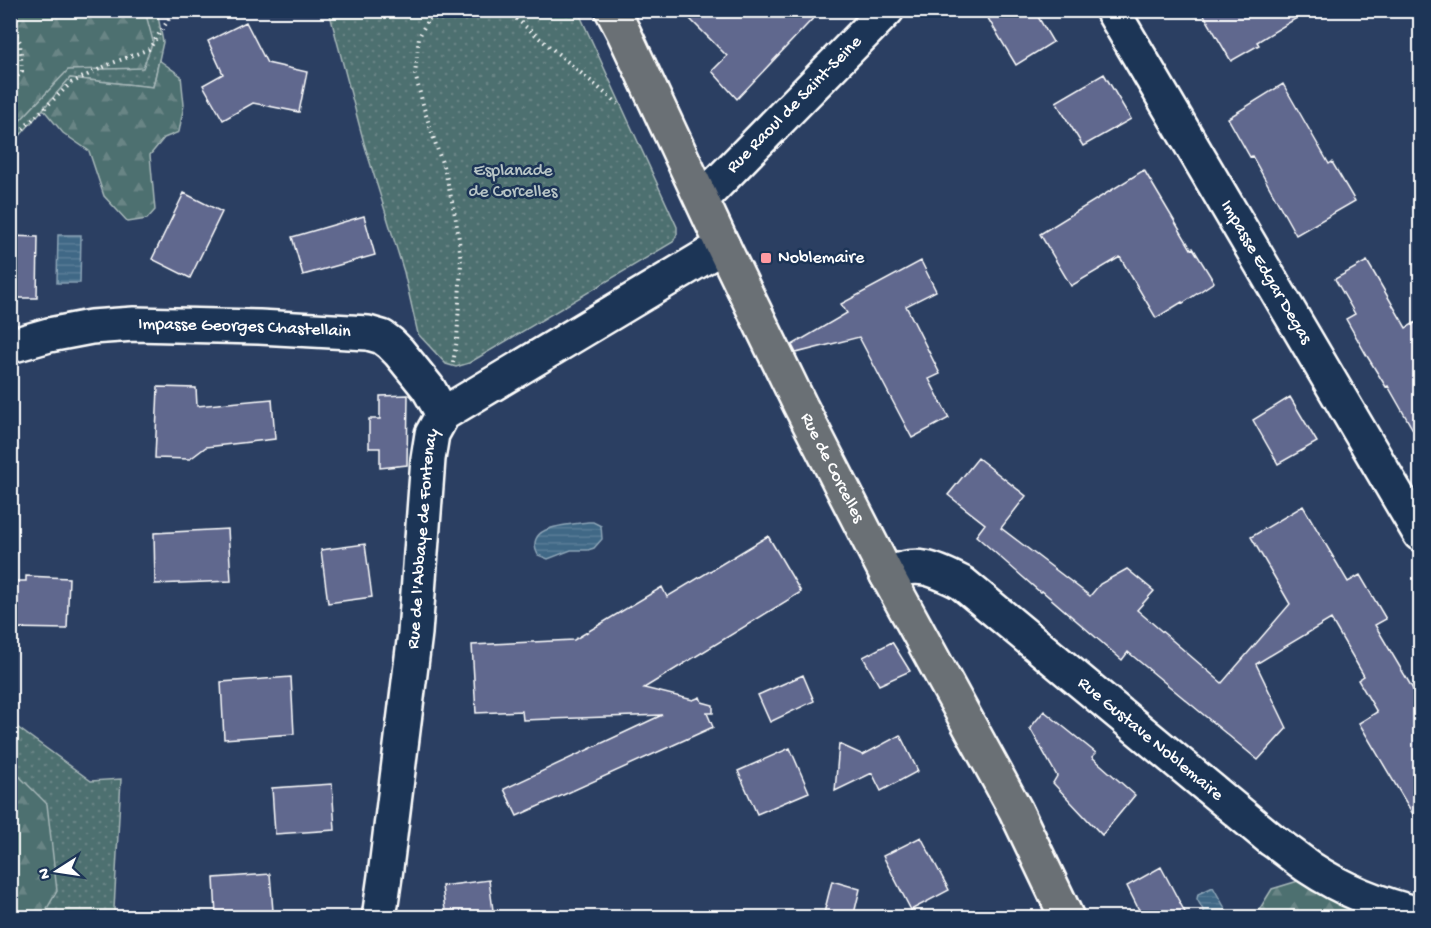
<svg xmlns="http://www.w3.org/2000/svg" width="1431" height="928" viewBox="0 0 1431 928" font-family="'Gochi Hand',sans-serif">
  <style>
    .grass { fill: url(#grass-dots); stroke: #a6b7b8; stroke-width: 1.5 }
    .forest { fill: url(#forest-firs); stroke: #a6b7b8; stroke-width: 1.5 }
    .water { fill: url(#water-rules); stroke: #8ca4b6; stroke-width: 1.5 }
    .building { fill: #61688e; stroke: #fff; stroke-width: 1.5 }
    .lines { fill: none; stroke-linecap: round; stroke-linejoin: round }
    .minor-casing { stroke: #fff; stroke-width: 38 }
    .major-casing { stroke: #fff; stroke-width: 38 }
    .path { stroke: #fff; stroke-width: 4; stroke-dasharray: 1.5 4.5; stroke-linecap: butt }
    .minor { stroke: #1d3557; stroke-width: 33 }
    .major { stroke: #6a7074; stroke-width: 33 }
    .poi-dot { fill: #ff9aa2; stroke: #1d3557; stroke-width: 2 }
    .labels { text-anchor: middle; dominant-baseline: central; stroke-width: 5; stroke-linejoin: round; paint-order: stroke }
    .street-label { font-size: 18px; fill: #fff; stroke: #1d3557 }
    .park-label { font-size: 18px; fill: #b8c5c6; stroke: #1d3557 }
    .poi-label { font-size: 18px; fill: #fff; stroke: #1d3557; text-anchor: start }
  </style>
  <defs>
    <pattern id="grass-dots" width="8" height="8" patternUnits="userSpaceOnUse" patternTransform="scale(1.5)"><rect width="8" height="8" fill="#4e6f70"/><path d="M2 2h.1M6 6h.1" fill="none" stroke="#698585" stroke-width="1.8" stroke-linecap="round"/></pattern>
    <pattern id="forest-firs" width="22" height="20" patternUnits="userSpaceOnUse" patternTransform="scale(1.5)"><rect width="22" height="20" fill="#4e6f70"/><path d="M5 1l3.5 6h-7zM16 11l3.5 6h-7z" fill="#698585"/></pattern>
    <pattern id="water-rules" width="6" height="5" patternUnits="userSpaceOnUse" patternTransform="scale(1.5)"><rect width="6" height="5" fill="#3f6786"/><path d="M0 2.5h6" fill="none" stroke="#5c7e98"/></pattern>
  </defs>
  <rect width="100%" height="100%" fill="#2b3f62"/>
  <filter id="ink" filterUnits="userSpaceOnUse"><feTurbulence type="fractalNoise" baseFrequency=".0167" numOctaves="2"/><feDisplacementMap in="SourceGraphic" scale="12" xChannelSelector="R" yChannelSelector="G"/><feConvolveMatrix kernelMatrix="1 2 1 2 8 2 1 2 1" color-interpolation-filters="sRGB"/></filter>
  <g filter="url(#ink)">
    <path class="grass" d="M11 11H157L163 42 153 87 70 78 11 146Z
      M329 11H578L677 227V234L673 242 469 363 456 367 446 364 418 334 404 272 364 143Z
      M10 722 91 781 121 779 114 909 115 917H11Z"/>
    <path class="forest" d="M11 10 145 11 153 41 143 68 68 70 11 130Z
      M159 60 181 76 184 105 179 132 164 138 150 155 155 210 147 219 128 222 104 196 89 151 63 133 43 109 70 78 153 87Z
      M10 767 47 804 57 891 42 917H11Z
      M1321 874 1340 883 1348 909V917L1254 918 1272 889Z"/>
    <path class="water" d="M58 235H81L80 283H57Z
      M588 522H593L601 526 602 539 594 548 588 550H571L548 559 538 555C523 525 568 525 588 522Z
      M1213 887 1230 917H1207L1197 899 1198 894Z"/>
    <path class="building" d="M681 10H821L737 99 712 71 727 56Z
      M983 10H1034L1053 42 1016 65Z
      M1201 10H1310L1257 42 1259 45 1231 61Z
      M246 22 267 63 307 72 299 112 253 103 223 120 203 85 223 74 208 41Z
      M1104 74 1131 119 1083 146 1056 102Z
      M1283 84 1329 164 1332 162 1355 201 1296 235 1252 156 1250 157 1228 118Z
      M1144 170 1191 249 1193 248 1214 282 1183 303 1182 302 1156 318 1120 257 1071 286 1040 234Z
      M184 193 222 212 190 278 152 259Z
      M364 216 375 255 303 275 292 237Z
      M10 236 38 237 37 298H10Z
      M921 261 936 291 906 306 940 374 929 379 949 418 912 438 859 337 796 353 792 345 847 313 841 304Z
      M1367 261 1406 328 1420 320V442L1388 386 1386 387 1367 356 1346 319 1355 314 1335 279Z
      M158 387 196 388 197 406 272 399 275 439 206 447 190 459 155 458Z
      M408 395 407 465 380 468V448H369V419H380V396Z
      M1290 397 1317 442 1278 464 1253 420Z
      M978 458 1026 496 1001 528 1090 596 1100 584 1127 569 1154 591 1137 610 1222 683 1290 604 1251 537 1303 506 1348 582 1360 575 1386 619 1375 625 1420 701V826L1359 723 1377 712 1358 680 1364 676 1331 619 1256 664 1287 728 1258 760 1128 652 1122 660 1042 591 1040 592 976 536 985 524 948 495Z
      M228 529 231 581 155 584 154 533Z
      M768 536 801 592 644 688 693 700 700 697 702 702 713 705V713H707L713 727 517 816 504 789 662 715 523 720 522 711 476 713 472 645 574 640 662 587 667 597Z
      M365 544 372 597 328 603 321 550Z
      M26 576 69 578 67 629 10 628V581H26Z
      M892 642 910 671 879 685 863 657Z
      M803 675 814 701 770 722 758 695Z
      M291 677 294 734 224 739 221 682Z
      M1044 711 1096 753 1092 757 1135 795 1102 835 1053 783 1057 776 1030 728Z
      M900 735 918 771 881 791 872 773 835 791 839 744 863 755Z
      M790 748 809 792 757 814 738 771Z
      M332 784 335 830 275 834 272 788Z
      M921 837 949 890 911 910 883 856Z
      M1161 867 1188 918H1143L1127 886Z
      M270 874 273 911 216 915 214 878Z
      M489 880 494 918H446L442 886Z
      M832 881 860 889 853 918H841L824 913Z"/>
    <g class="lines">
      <defs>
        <g id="minor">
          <path id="s1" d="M1112 10 1420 534"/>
          <path id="s2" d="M702 199 887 10"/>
          <path id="s3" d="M10 346 49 335 91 327 134 324 259 327 368 333 382 337 390 343 399 352 428 388 443 414"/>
          <path id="s4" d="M887 575C916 560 935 569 962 583L1272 840C1285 849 1297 859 1310 868 1343 890 1382 905 1420 914"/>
          <path id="s5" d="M379 918 385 876 415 633 428 459 432 434 443 414 723 246"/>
        </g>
        <g id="major">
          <path id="s6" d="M612 10 623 31 723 246 800 405 887 575 1015 809 1067 918"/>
        </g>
      </defs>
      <use href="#minor" class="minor-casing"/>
      <use href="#major" class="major-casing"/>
      <path class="path" d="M507 11 618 104
        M10 25 20 42 22 71 10 85
        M10 141 71 83 110 64 149 49 175 10
        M453 363 457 340 461 264 459 239 455 215 446 175 425 112 415 74 419 37 428 19 507 11"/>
      <use href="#minor" class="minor"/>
      <use href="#major" class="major"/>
    </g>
  </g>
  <rect class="poi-dot" x="760" y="252" width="12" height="12" rx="3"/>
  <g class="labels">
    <g class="street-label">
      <text stroke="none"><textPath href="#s2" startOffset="132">Rue Raoul de Saint-Seine</textPath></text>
      <text stroke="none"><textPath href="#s1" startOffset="304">Impasse Edgar Degas</textPath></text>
      <text stroke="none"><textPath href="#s3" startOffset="237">Impasse Georges Chastellain</textPath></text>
      <text stroke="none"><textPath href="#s6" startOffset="508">Rue de Corcelles</textPath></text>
      <text stroke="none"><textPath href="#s5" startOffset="382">Rue de l'Abbaye de Fontenay</textPath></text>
      <text stroke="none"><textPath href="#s4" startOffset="324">Rue Gustave Noblemaire</textPath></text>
    </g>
    <g class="park-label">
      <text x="513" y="171">Esplanade<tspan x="513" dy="21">de Corcelles</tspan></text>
    </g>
    <g class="poi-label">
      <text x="778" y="258">Noblemaire</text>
    </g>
  </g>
  <rect width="1431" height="928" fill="none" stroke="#1d3557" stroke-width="36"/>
  <rect x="18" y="18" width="1395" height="892" fill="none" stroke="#fff" stroke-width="2" filter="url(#ink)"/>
  <g transform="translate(57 871) rotate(258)" stroke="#1d3557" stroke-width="4.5" paint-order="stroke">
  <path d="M0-4.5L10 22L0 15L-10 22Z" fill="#ffffff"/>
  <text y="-9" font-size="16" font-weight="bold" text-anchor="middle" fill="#ffffff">N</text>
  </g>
</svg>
